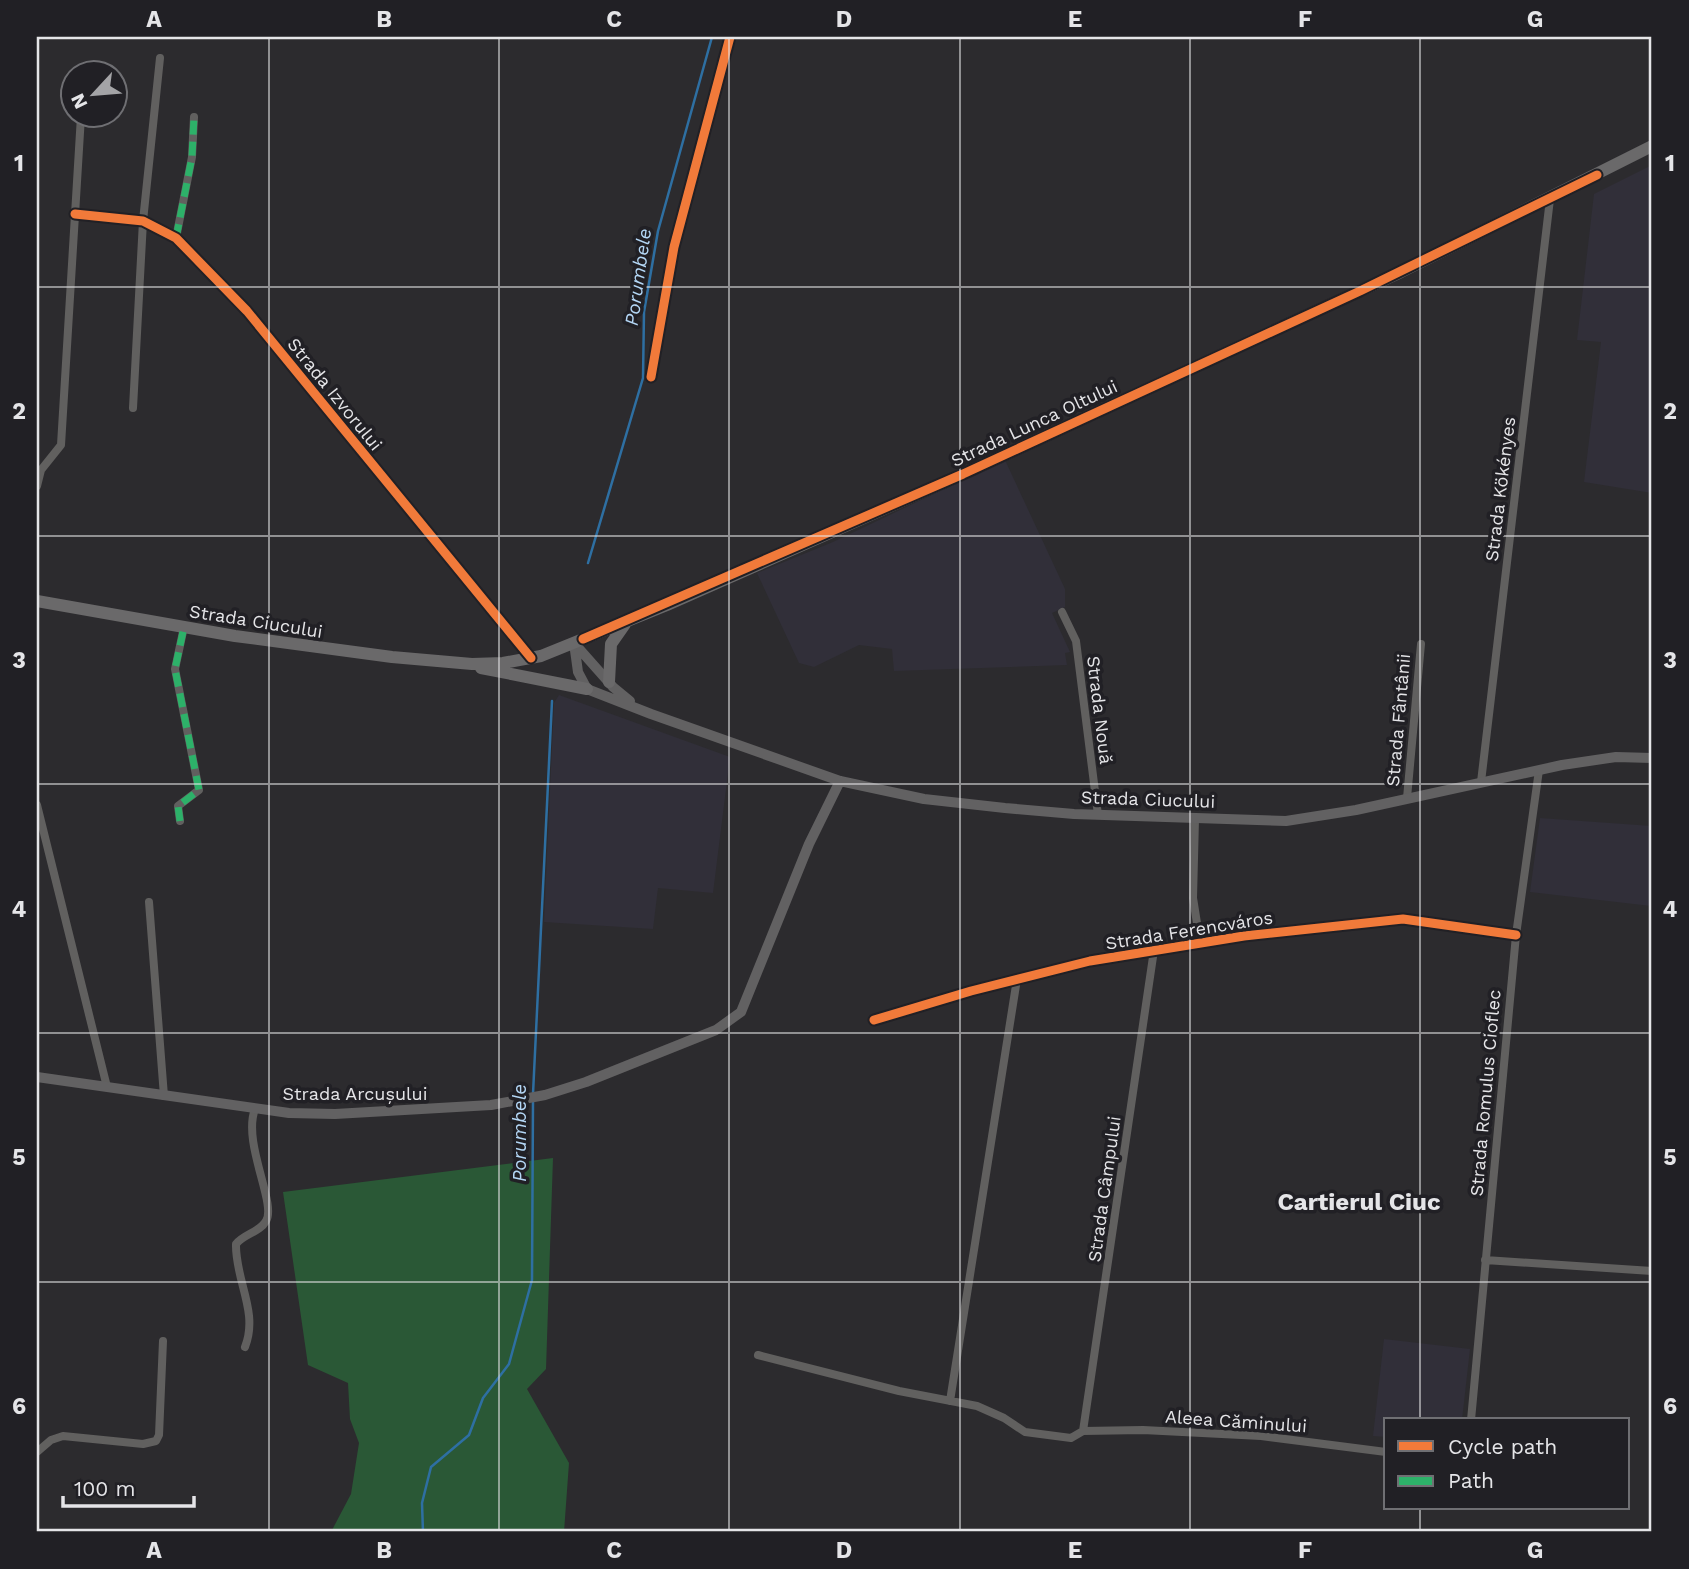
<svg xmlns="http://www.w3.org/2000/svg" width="1689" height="1569" viewBox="0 0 1689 1569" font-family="'Work Sans',sans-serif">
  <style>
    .built { fill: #312f39 }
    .green { fill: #2a5836 }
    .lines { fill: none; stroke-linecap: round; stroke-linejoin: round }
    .stream { stroke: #2e6fa2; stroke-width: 2.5 }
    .minor { stroke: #61605f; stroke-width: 8 }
    .secondary { stroke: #626162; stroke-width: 10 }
    .primary { stroke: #6a696a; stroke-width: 12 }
    .quiet { stroke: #2db169; stroke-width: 7; stroke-dasharray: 14 7; stroke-linecap: butt }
    .cycleway-casing { stroke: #212025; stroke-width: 13 }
    .cycleway { stroke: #f17a3a; stroke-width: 9 }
    .grid { fill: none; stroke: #e5e5e8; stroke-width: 2; stroke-opacity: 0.55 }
    .labels { text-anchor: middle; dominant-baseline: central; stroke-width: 7; stroke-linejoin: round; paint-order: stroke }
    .street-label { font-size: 18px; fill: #e5e5e8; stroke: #212025 }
    .water-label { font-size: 19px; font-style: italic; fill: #b4d7f6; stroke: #212025 }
    .district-label { font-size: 24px; font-weight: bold; fill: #e5e5e8; stroke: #212025 }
    .neatline { fill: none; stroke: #e5e5e8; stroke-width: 2.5 }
    .grid-label { font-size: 23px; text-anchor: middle; font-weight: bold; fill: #e5e5e8 }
  </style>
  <rect width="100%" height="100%" fill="#2c2b2e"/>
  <path class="built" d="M1652 165V493L1584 482 1601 342 1577 340 1594 194Z
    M1005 460 1065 589V607L1052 613 1070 652 1065 653 1067 665 894 671 892 649 859 645 814 667 799 663 757 573 833 542Z
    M559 695 730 757 713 893 658 888 653 929 544 922 554 703Z
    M1540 818 1652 826 1651 906 1530 892Z
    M1384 1339 1470 1349 1462 1420H1386V1437L1373 1436Z"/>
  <path class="green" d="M553 1158 546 1369 527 1389 569 1463 564 1532H331L351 1494 359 1443 350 1419 348 1383 308 1365 283 1192Z"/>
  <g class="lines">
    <path class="stream" d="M588 563 643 378 644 312 658 231 712 37
      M533 1094 552 701
      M423 1532 422 1503 431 1467 469 1435 483 1398 509 1364 532 1280 533 1100"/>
    <path class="minor" d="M75 214 143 221 176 238 247 311 531 658
      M176 238 192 157 194 117
      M133 408 143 221 160 58
      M37 486 41 470 61 445 81 116
      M1062 612 1076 641 1098 815
      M1481 782 1550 199
      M1407 798 1421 644
      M37 805 107 1087
      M1195 819 1193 898 1200 942
      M180 821 178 806 199 790 175 669 184 627
      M149 902 164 1096
      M874 1020 971 991 1090 961 1244 936 1403 919 1516 935
      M1485 1260 1652 1271
      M245 1347C259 1312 235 1280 236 1244 244 1234 260 1232 266 1221 277 1204 242 1143 255 1109
      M758 1355 899 1391 977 1406 1004 1418 1025 1432 1071 1438 1083 1431 1143 1430 1261 1436 1386 1452
      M950 1401 1017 979
      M1471 1420 1516 935 1539 770
      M1083 1431 1154 950
      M37 1452 51 1440 63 1436 143 1444 156 1441 159 1435 163 1341"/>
    <path class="secondary" d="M574 643 578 672 587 689 651 714 840 781 924 799 1005 808 1074 814 1286 821 1356 810 1562 765 1616 757 1652 758
      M574 643 613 687 630 701
      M37 1077 289 1113 335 1114 491 1105 545 1095 586 1082 716 1030 741 1012 809 844 840 781"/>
    <path class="primary" d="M37 601 235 636 392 657 472 664 503 663 541 656 667 605 963 474 1401 272 1652 146
      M481 668 587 689
      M609 682 611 644 625 624"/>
    <path class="quiet" d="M176 238 192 157 194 117
      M180 821 178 806 199 790 175 669 184 627"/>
    <defs>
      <path id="cycleway" d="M75 214 143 221 176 238 247 311 531 658
        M651 377 674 247 730 37
        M583 639 963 474 1360 291 1597 175
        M874 1020 971 991 1090 961 1244 936 1403 919 1516 935"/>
    </defs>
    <use href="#cycleway" class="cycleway-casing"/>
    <use href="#cycleway" class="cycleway"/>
  </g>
  <path class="grid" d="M269 37V1532M499 37V1532M729 37V1532M960 37V1532M1190 37V1532M1420 37V1420M37 287H1652M37 536H1652M37 784H1652M37 1033H1652M37 1282H1652M1420 1508V1532"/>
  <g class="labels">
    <g class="street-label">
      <text transform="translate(335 394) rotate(51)">Strada Izvorului</text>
      <text transform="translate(1034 423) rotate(-25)">Strada Lunca Oltului</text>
      <text transform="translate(1500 489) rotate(-83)">Strada Kökényes</text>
      <text transform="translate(256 621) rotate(9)">Strada Ciucului</text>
      <text transform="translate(1100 710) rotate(83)">Strada Nouă</text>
      <text transform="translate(1398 720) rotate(-85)">Strada Fântânii</text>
      <text transform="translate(1148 799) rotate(2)">Strada Ciucului</text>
      <text transform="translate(1189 930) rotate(-9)">Strada Ferencváros</text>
      <text x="355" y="1093">Strada Arcușului</text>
      <text transform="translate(1485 1093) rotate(-85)">Strada Romulus Cioflec</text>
      <text transform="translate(1104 1189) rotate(-82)">Strada Câmpului</text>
      <text transform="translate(1236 1421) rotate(4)">Aleea Căminului</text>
    </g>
    <g class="water-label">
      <text transform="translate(638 277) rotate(-82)">Porumbele</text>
      <text transform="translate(519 1133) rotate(-90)">Porumbele</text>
    </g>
    <g class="district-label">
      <text x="1359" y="1202">Cartierul Ciuc</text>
    </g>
  </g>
  <rect width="1689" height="1569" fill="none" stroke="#212025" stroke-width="77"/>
  <rect x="1384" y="1418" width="245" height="91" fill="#212025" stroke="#6f6f73" stroke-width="2"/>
  <rect x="1398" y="1441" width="35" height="10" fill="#f17a3a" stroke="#6f6f73" stroke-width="2"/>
  <text x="1448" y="1454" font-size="21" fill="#e5e5e8">Cycle path</text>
  <rect x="1398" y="1476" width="35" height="10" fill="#2db169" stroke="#6f6f73" stroke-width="2"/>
  <text x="1448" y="1488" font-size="21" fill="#e5e5e8">Path</text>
  <g transform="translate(94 94) rotate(244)"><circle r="33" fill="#212025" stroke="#6f6f73" stroke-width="2"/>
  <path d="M0-5L12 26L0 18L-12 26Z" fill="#a4a4a7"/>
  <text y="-10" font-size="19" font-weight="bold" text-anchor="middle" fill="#e5e5e8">N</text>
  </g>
  <path d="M63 1496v10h131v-10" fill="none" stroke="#e5e5e8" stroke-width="3.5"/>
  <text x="74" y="1496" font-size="21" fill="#e5e5e8" stroke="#212025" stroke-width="5" paint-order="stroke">100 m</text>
  <rect x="38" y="38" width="1612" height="1492" class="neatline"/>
  <g class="grid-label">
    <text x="154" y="27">A</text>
    <text x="384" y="27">B</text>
    <text x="614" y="27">C</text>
    <text x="844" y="27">D</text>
    <text x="1075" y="27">E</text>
    <text x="1305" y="27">F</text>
    <text x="1535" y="27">G</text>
    <text x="19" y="171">1</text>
    <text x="1670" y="171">1</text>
    <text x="19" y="419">2</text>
    <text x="1670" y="419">2</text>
    <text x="19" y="668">3</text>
    <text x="1670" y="668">3</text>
    <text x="19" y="917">4</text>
    <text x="1670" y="917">4</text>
    <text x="19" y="1165">5</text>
    <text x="1670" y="1165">5</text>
    <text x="19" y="1414">6</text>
    <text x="1670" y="1414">6</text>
    <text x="154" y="1558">A</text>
    <text x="384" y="1558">B</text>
    <text x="614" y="1558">C</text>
    <text x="844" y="1558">D</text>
    <text x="1075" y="1558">E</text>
    <text x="1305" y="1558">F</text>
    <text x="1535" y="1558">G</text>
  </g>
</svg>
